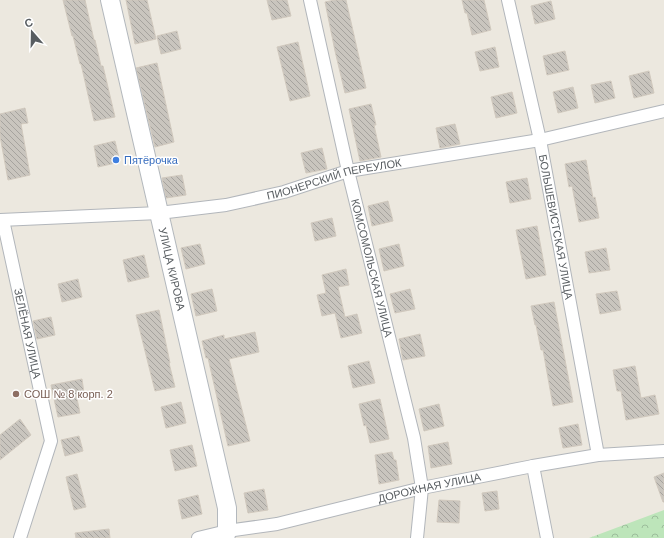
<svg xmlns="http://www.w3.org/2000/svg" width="664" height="538" viewBox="0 0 664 538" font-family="Helvetica,sans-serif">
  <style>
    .forest { fill: url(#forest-crowns) }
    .building { fill: url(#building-back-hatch); stroke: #d1c9be }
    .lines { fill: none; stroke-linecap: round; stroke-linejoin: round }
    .street-casing { stroke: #b2b6bb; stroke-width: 14 }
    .secondary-casing { stroke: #b3b8bd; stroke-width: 20 }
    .street { stroke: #fff; stroke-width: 12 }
    .secondary { stroke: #fff; stroke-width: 18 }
    .shop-dot { fill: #3f7fe0; stroke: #fff; stroke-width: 1.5 }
    .education-dot { fill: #8d6e63; stroke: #fff; stroke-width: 1.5 }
    .labels { text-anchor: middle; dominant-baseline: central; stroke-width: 3; stroke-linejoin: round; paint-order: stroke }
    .shop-label { font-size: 11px; fill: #366cbe; stroke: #fff; text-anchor: start }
    .street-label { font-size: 11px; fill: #585d61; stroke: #fff }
    .education-label { font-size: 11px; fill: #785e54; stroke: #fff; text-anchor: start }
  </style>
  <defs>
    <pattern id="forest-crowns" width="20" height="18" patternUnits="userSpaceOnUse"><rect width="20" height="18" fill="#bde5ba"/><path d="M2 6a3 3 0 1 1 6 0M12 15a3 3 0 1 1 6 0" fill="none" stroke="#9cbd9b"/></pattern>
    <pattern id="building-back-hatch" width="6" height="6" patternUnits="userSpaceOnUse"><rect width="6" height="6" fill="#c9c5be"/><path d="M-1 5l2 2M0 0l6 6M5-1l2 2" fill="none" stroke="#a6a39e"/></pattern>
  </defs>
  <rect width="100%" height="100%" fill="#ece8df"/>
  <path class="forest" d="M664 510V538H589Z"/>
  <path class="building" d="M63 0H85L94 40H95L101 66H103L115 117 94 121 81 64H80L73 36H72Z
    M126 0H147L156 39 135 44Z
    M267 0H287L291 16 272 20Z
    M335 0H346L366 88 345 93 335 51 325 2Z
    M462 0H484L491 30 472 35 467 13H465Z
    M551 1 555 19 535 24 531 6Z
    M177 31 181 49 161 54 157 36Z
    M298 42 310 96 290 101 277 47Z
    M495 47 499 67 480 71 475 52Z
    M565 51 569 70 547 75 543 56Z
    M157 63 174 142 155 147 136 68Z
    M649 71 654 93 634 98 629 76Z
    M611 81 615 98 595 103 591 85Z
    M573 87 578 108 558 113 553 92Z
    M512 92 517 113 496 118 491 97Z
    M371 104 376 125H374L381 157 360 161 349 109Z
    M25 108 28 123 21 124 30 175 8 180 0 136V114Z
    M455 124 460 144 440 148 436 128Z
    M115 141 120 162 98 167 94 146Z
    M322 148 327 169 306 173 301 153Z
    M586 160 593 198 595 197 599 218 579 222 572 186 569 187 565 164Z
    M182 175 186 195 166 198 162 178Z
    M527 178 531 199 510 203 506 182Z
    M388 201 393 221 372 226 368 206Z
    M332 218 336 236 315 241 311 223Z
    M537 226 546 275 526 279 516 230Z
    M200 244 205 264 186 269 181 248Z
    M399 244 404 266 384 271 379 249Z
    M606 248 610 270 589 273 585 252Z
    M144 255 149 277 128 282 123 260Z
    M346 269 349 285 338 287 345 317 357 314 362 333 341 338 335 313 322 316 317 295 326 293 322 275Z
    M78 279 82 297 62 302 58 284Z
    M212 289 217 311 196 316 191 294Z
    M410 289 415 309 395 313 390 294Z
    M617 291 621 310 600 314 596 294Z
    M554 302 573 402 553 406 543 350H541L536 325H535L531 306Z
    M159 310 170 363H169L175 387 155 391 136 315Z
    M51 317 55 335 37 339 33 321Z
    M255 332 259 352 229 359 250 441 228 446 208 358H206L202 341 224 335V339Z
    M420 334 425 356 403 360 399 339Z
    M369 361 375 383 353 388 348 366Z
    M635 366 641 398 655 395 659 414 626 420 621 391H617L613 370Z
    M82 379 84 393 76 394 80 413 58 417 51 385Z
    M380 399 389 439 370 443 366 425 364 426 359 404Z
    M181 402 186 423 166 428 161 407Z
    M439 404 444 426 424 431 419 409Z
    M20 419 31 435 0 460V435Z
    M578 424 582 445 563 448 559 428Z
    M79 436 83 451 65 456 61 440Z
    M448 442 452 464 431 468 428 446Z
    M192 445 197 466 175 471 170 450Z
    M392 452 394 460H396L399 480 379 484 375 455Z
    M664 473V502H663L654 477Z
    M77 474 86 507 74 510 66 477Z
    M264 489 268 510 248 513 244 493Z
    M497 491 499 509 485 511 482 493Z
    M198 495 202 514 182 519 178 500Z
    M439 500 460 501 459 523 437 522Z
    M109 529 110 538H76L75 533Z"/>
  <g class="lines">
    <defs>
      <g id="street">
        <path id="s1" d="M310 0 348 171 414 438 422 488 417 538"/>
        <path id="s2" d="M508 0 540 140 598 455"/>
        <path id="s3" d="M0 220 159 213 226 205 284 192 348 171 540 140 664 111"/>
        <path id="s4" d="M3 220 51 441 20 538"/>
        <path d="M533 466 547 538"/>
        <path id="s5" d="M198 538 227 531 277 524 422 488 533 466 598 455 664 451"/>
      </g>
      <g id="secondary">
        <path id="s6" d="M110 0 227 508V531L225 538"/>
      </g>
    </defs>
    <use href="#street" class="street-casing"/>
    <use href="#secondary" class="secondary-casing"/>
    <use href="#street" class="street"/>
    <use href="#secondary" class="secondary"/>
  </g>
  <circle class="shop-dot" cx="116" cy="160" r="4"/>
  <circle class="education-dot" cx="16" cy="394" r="4"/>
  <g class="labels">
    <g class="shop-label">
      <text x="124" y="160">Пятёрочка</text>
    </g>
    <g class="street-label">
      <text stroke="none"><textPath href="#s3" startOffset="338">ПИОНЕРСКИЙ ПЕРЕУЛОК</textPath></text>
      <text stroke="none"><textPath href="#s2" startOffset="232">БОЛЬШЕВИСТСКАЯ УЛИЦА</textPath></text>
      <text stroke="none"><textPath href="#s1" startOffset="275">КОМСОМОЛЬСКАЯ УЛИЦА</textPath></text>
      <text stroke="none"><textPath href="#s6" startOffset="276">УЛИЦА КИРОВА</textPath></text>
      <text stroke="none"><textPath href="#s4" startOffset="116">ЗЕЛЁНАЯ УЛИЦА</textPath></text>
      <text stroke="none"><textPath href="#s5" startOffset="237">ДОРОЖНАЯ УЛИЦА</textPath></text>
    </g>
    <g class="education-label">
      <text x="24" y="394">СОШ № 8 корп. 2</text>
    </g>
  </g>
  <g transform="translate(32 32) rotate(340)" stroke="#ffffff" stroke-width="3" paint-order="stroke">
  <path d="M0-3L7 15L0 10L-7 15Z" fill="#585d61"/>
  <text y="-6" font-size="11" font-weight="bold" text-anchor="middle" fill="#585d61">С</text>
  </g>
</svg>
